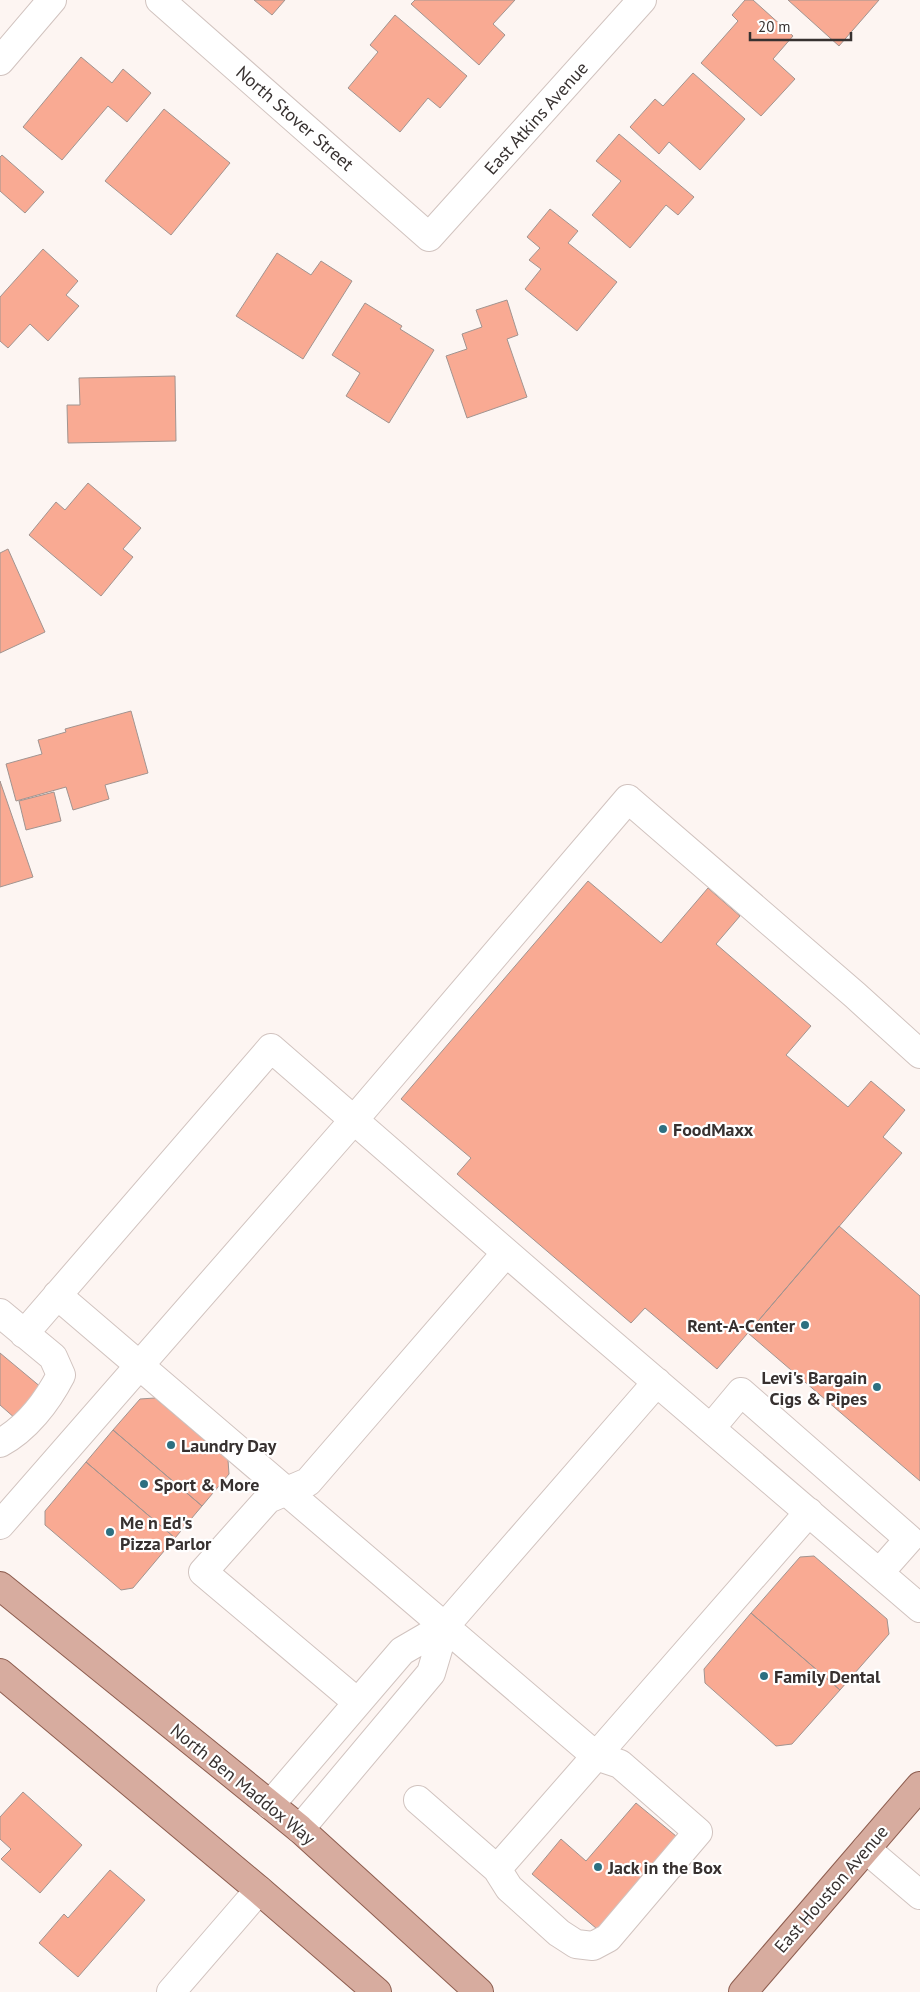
<svg xmlns="http://www.w3.org/2000/svg" width="920" height="1992" viewBox="0 0 920 1992" font-family="'PT Sans',sans-serif">
  <style>
    .building { fill: #f9aa93; stroke: #a19490 }
    .lines { fill: none; stroke-linecap: round; stroke-linejoin: round }
    .minor-casing { stroke: #d1c3bf; stroke-width: 30 }
    .major-casing { stroke: #8d5d4f; stroke-width: 30 }
    .minor { stroke: #fff; stroke-width: 28 }
    .major { stroke: #d7ac9f; stroke-width: 28 }
    .poi-dot { fill: #2d7081; stroke: #fff; stroke-width: 2 }
    .labels { text-anchor: middle; dominant-baseline: central; stroke-width: 4.5; stroke-linejoin: round; paint-order: stroke }
    .street-label { font-size: 18px; fill: #373130; stroke: #fff }
    .poi-label { font-size: 18px; font-weight: bold; fill: #373130; stroke: #fff; text-anchor: start }
  </style>
  <rect width="100%" height="100%" fill="#fdf5f2"/>
  <path class="building" d="M254 0H285L272 15Z
    M415 0H515L493 24 505 35 479 65 411 4Z
    M745 0H753L793 36 773 59 795 79 761 116 701 63 738 21 732 15Z
    M788 0H879L839 46Z
    M395 15 467 76 440 108 428 98 400 132 348 88 378 52 370 45Z
    M81 57 112 83 123 69 151 93 127 122 108 106 62 160 23 127Z
    M693 73 745 119 700 170 669 142 659 154 630 127 655 99 663 106Z
    M164 109 230 163 171 235 105 181Z
    M619 134 694 197 678 215 666 205 630 248 592 215 621 181 596 161Z
    M2 155 44 192 25 213 0 191V157Z
    M550 209 578 231 568 243 617 282 577 331 525 289 541 269 529 260 540 248 527 237Z
    M43 249 78 281 66 295 79 306 48 341 30 324 8 348 0 341V297Z
    M277 253 311 275 321 261 352 281 303 359 236 316Z
    M507 300 518 335 507 339 527 397 467 418 446 356 467 349 462 334 482 327 476 310Z
    M365 303 402 326 400 329 434 350 389 423 346 396 360 373 332 355Z
    M175 376 176 441 68 443 67 405H80L79 378Z
    M88 483 141 528 123 549 133 557 101 596 29 535 56 502 65 510Z
    M8 549 45 632 0 653V553Z
    M131 711 148 773 105 785 109 799 73 810 66 787 16 801 6 764 42 754 38 740 66 732 65 729Z
    M0 781 33 877 0 887Z
    M54 792 61 821 26 830 19 801Z
    M588 881 661 943 708 888 740 916 716 944 811 1026 786 1055 848 1107 871 1081 905 1110 883 1137 902 1153 717 1369 645 1308 631 1323 457 1174 471 1158 401 1099Z
    M839 1226 920 1296V1481L748 1333Z
    M0 1353 42 1388 16 1419 0 1405Z
    M155 1398 228 1460 229 1474 202 1506 113 1430 140 1399Z
    M113 1430 202 1506 175 1538 86 1462Z
    M86 1462 175 1538 133 1588 121 1590 45 1525V1511Z
    M814 1556 887 1619 889 1634 840 1690 751 1613 800 1557Z
    M751 1613 840 1690 792 1744 776 1746 705 1683 704 1669Z
    M23 1792 82 1845 40 1893 1 1859 11 1849 0 1839V1817Z
    M636 1803 682 1841 603 1934 532 1874 561 1839 586 1861Z
    M110 1870 145 1900 78 1977 39 1943 64 1914 68 1918Z"/>
  <g class="lines">
    <defs>
      <path id="minor" d="M160 0 429 237 642 0
        M0 61 52 0
        M57 1295 596 1756 809 1512
        M0 1313 53 1357 61 1375C47 1402 26 1429 0 1443
        M24 1334 271 1048 577 1314 920 1608
        M711 1428 741 1392 909 1539 879 1573
        M0 1525 353 1121 628 799 855 995 920 1054
        M357 1702 203 1572 268 1499 308 1482 506 1253
        M418 1800 497 1869 509 1888 559 1933 576 1944 593 1946 608 1938 698 1832 620 1764 596 1756 497 1869
        M270 1805 402 1651 445 1626 657 1382
        M300 1829 431 1673 445 1626
        M866 1849 920 1895
        M171 1992 259 1890"/>
      <path id="major" d="M0 1586 300 1829 479 1992
        M0 1673 259 1890 377 1992
        M743 1992 920 1786"/>
    </defs>
    <use href="#minor" class="minor-casing"/>
    <use href="#major" class="major-casing"/>
    <use href="#minor" class="minor"/>
    <use href="#major" class="major"/>
  </g>
  <g class="poi-dot">
    <circle cx="663" cy="1129" r="5"/>
    <circle cx="805" cy="1325" r="5"/>
    <circle cx="877" cy="1387" r="5"/>
    <circle cx="171" cy="1445" r="5"/>
    <circle cx="144" cy="1484" r="5"/>
    <circle cx="110" cy="1532" r="5"/>
    <circle cx="764" cy="1676" r="5"/>
    <circle cx="598" cy="1867" r="5"/>
  </g>
  <g class="labels">
    <g class="street-label">
      <text transform="translate(295 118) rotate(41)">North Stover Street</text>
      <text transform="translate(536 118) rotate(-48)">East Atkins Avenue</text>
      <text transform="translate(243 1784) rotate(39)">North Ben Maddox Way</text>
      <text transform="translate(831 1889) rotate(-49)">East Houston Avenue</text>
    </g>
    <g class="poi-label">
      <text x="673" y="1129">FoodMaxx</text>
      <text x="795" y="1325" text-anchor="end">Rent-A-Center</text>
      <text x="867" y="1377" text-anchor="end">Levi's Bargain<tspan x="867" dy="21">Cigs &amp; Pipes</tspan></text>
      <text x="181" y="1445">Laundry Day</text>
      <text x="154" y="1484">Sport &amp; More</text>
      <text x="120" y="1522">Me n Ed's<tspan x="120" dy="21">Pizza Parlor</tspan></text>
      <text x="774" y="1676">Family Dental</text>
      <text x="608" y="1867">Jack in the Box</text>
    </g>
  </g>
  <path d="M750 32v8h101v-8" fill="none" stroke="#373130" stroke-width="2.5"/>
  <text x="758" y="32" font-size="15" fill="#373130" stroke="#ffffff" stroke-width="4" paint-order="stroke">20 m</text>
</svg>
